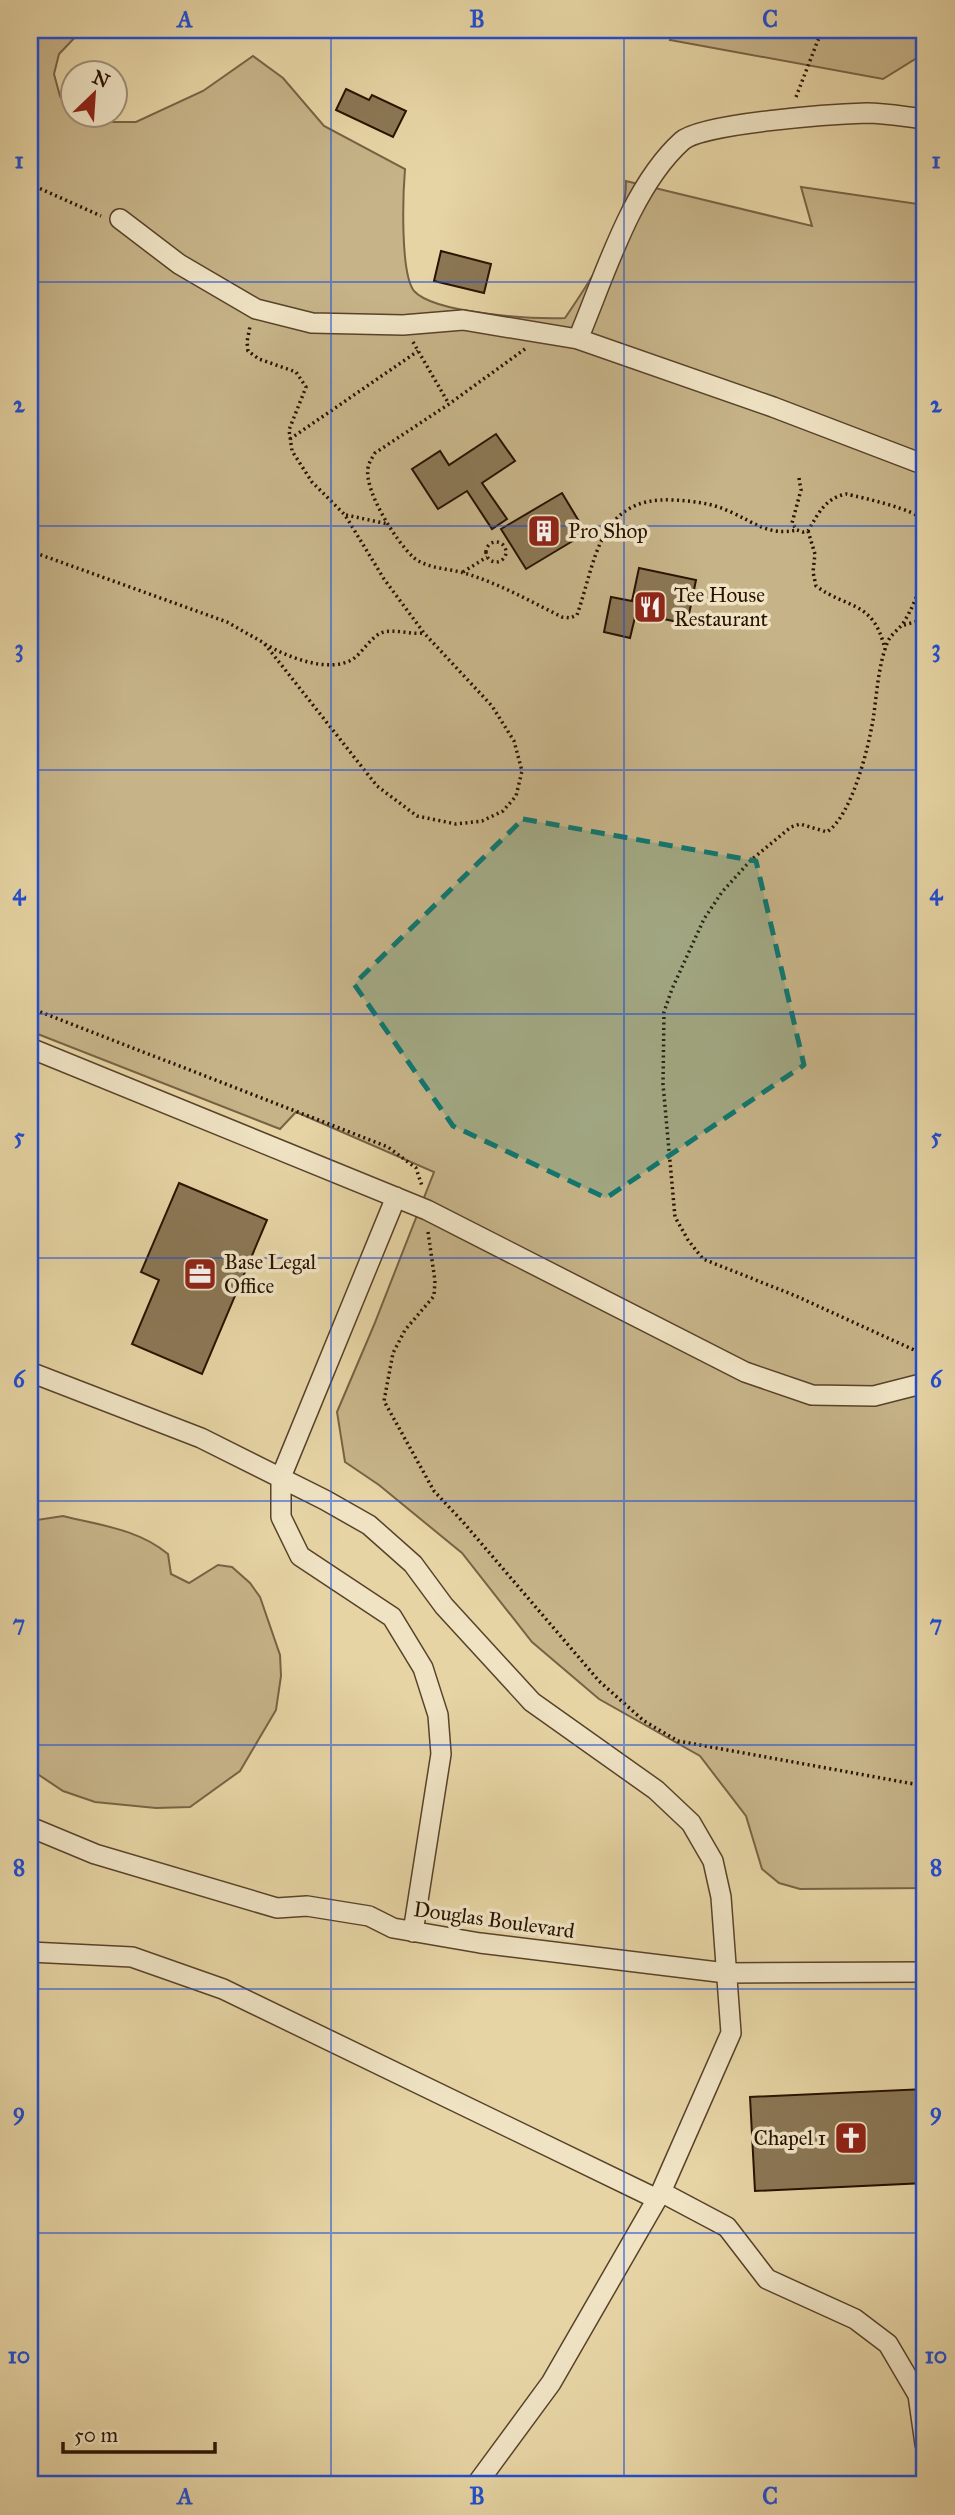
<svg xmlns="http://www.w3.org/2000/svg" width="955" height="2515" viewBox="0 0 955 2515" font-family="'IM FELL Great Primer',serif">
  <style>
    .green { fill: #c6b388; stroke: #786244; stroke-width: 2 }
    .building { fill: #8b7755; stroke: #291200; stroke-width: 2 }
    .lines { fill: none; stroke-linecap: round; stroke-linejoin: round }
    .minor-casing { stroke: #584229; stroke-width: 22 }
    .path { stroke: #291200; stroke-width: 3.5; stroke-dasharray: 2 3.5; stroke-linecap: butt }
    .minor { stroke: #efe3c4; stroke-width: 19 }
    .marked { fill: #0f766e; fill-opacity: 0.2; stroke: #0f766e; stroke-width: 5; stroke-dasharray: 14 9; stroke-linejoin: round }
    .grid { fill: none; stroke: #1d4ed8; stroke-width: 2; stroke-opacity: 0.55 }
    .labels { text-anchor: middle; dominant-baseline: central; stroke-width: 7; stroke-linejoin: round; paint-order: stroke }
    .poi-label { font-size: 21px; fill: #291200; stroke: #efe3c4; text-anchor: start }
    .street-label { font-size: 21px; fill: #291200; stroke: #efe3c4 }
    .neatline { fill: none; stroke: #1d4ed8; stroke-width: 2.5 }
    .grid-label { font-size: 23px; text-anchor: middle; font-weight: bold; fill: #1d4ed8 }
  </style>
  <rect width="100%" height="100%" fill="#e6d4a4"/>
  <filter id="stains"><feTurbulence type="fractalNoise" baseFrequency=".00286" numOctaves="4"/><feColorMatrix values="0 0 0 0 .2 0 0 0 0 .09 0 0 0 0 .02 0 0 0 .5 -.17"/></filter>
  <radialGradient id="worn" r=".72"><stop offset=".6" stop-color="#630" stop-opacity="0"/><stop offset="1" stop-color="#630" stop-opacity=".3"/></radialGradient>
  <path class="green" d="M30 30H82L59 54 54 74 60 96 68 109 81 119 98 122H136L203 91 253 56 283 78 324 126 405 169C403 193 400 273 414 291 435 314 534 319 565 318 591 280 627 227 626 181L812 226 801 187 925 205V1888L800 1889 779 1883 762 1869 746 1816 700 1756 599 1699 532 1642 462 1553 379 1485 345 1462 337 1412 374 1325 434 1172 296 1112 280 1129 30 1031Z
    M675 30H925V50L920 56 883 79 670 40Z
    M63 1516C99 1525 138 1529 168 1554L171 1574 189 1583 218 1565 232 1567 250 1583 260 1597 280 1655 281 1676 276 1710 240 1771 190 1807 156 1808 95 1802 63 1791 30 1769V1521Z"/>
  <path class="building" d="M346 89 369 100 372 95 406 111 393 137 336 110Z
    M441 251 491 264 484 293 434 281Z
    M496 434 515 461 482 483 507 519 492 529 467 491 438 509 412 469 440 451 449 465Z
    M562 493 586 533 526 569 501 529Z
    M639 568 696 580 687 624 636 613 630 638 604 632 611 597 632 601Z
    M179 1183 267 1220 202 1374 132 1344 159 1280 141 1272Z
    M925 2089V2183L755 2191 750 2097Z"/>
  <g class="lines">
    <defs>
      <path id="minor" d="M120 219 179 264 256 309 312 323 403 325 463 320 578 339 773 407 925 465
        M578 339C605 275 631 187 682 141 702 123 835 114 867 113 886 113 906 117 925 119
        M30 1048 427 1210 745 1372 812 1395 874 1396 925 1383
        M396 1197 281 1477V1517L300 1556 392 1617 423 1668 438 1715 441 1754 413 1932
        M30 1372 201 1438 325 1500 369 1525 413 1564 444 1606 532 1702 656 1790 691 1823 713 1861 721 1897 731 2033 661 2192 551 2383 476 2485
        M30 1827 95 1854 277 1908 307 1906 369 1916 393 1928 480 1943 726 1973 925 1972
        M30 1952 132 1957 223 1989 657 2199
        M661 2192 727 2227 767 2279 855 2319 888 2344 918 2395 925 2444"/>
    </defs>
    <use href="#minor" class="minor-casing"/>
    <path class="path" d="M796 97 818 40C835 27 866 34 887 37L898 30
      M30 184 101 216
      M413 342 449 404
      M525 349 449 404 375 453C372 458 369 462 368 468 364 491 396 541 413 557 427 569 447 568 464 573 498 583 530 601 562 617L570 618 577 615C596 561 598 496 673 500 693 501 712 503 731 512 755 523 769 536 797 530
      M290 439 418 351
      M799 478 801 490 792 523 797 530 803 532 808 531C818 514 825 498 846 494 864 498 914 509 925 521
      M346 515 388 524
      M808 531 815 554 813 572 816 586C849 610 873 600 885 649
      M486 552a10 10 0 1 1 20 0a10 10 0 1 1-20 0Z
      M30 551 227 622 264 643 377 786 417 816 456 824 482 821 503 811 516 796 522 771 514 741 492 706 424 633 384 579 345 515 312 482 292 451 289 430 306 387 296 372 259 359 248 351 247 342 250 326
      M925 571C919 589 915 604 905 620 901 628 892 633 888 641 878 665 877 694 873 720 868 749 852 815 827 832L800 824 791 827 751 860 722 892 704 919 672 989 664 1012 663 1084 675 1217 688 1240 703 1259 796 1296 925 1355
      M463 572 487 557
      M904 625 925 619
      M265 644C287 657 329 674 353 659 363 652 370 638 381 633 394 628 410 635 424 633
      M30 1008 388 1147 416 1168 422 1186
      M428 1232 435 1281 434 1296 405 1330 393 1353 384 1401 434 1491 463 1522 599 1681 644 1721 678 1741 925 1786"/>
    <use href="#minor" class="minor"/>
  </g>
  <path class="marked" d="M523 819 756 861 804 1065 606 1198 453 1126 354 984Z"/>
  <path class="grid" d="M331 30V2485M624 30V2485M30 282H925M30 526H925M30 770H925M30 1014H925M30 1258H925M30 1501H925M30 1745H925M30 1989H925M30 2233H925"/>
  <defs>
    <symbol id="building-square" viewBox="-11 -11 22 22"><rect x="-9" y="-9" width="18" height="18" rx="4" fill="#8f2418" stroke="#efe3c4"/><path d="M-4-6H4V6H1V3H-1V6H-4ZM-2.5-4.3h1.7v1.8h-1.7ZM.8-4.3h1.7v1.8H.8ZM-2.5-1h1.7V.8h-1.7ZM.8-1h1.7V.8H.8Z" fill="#fff"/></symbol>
    <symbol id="restaurant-square" viewBox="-11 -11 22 22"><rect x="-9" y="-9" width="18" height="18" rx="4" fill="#8f2418" stroke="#efe3c4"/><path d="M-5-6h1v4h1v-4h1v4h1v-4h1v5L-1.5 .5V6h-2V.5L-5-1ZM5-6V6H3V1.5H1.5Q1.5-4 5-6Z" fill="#fff"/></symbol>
    <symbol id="office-square" viewBox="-11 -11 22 22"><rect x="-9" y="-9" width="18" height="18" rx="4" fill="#8f2418" stroke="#efe3c4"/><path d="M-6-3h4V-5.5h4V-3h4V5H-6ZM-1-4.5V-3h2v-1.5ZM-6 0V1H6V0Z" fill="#fff"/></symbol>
    <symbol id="church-square" viewBox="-11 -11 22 22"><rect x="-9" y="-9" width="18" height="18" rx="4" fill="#8f2418" stroke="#efe3c4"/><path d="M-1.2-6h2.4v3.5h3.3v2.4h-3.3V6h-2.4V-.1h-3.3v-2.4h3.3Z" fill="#fff"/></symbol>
  </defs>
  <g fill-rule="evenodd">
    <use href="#building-square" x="525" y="512" width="38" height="38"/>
    <use href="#restaurant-square" x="631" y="588" width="38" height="38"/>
    <use href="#office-square" x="181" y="1255" width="38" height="38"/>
    <use href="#church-square" x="832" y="2119" width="38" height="38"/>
  </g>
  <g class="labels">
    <g class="poi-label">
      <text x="568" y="531">Pro Shop</text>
      <text x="674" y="595">Tee House<tspan x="674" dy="24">Restaurant</tspan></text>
      <text x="224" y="1262">Base Legal<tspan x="224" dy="24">Office</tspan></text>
      <text x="826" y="2138" text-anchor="end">Chapel 1</text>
    </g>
    <g class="street-label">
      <text transform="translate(494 1920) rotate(8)">Douglas Boulevard</text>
    </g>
  </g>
  <rect width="955" height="2515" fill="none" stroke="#e6d4a4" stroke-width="77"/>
  <g transform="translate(94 94) rotate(25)"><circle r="33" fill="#efe3c4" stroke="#a08f76" stroke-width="2"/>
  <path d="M0-5L12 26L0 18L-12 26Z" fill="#8f2418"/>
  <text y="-10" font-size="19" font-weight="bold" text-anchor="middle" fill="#291200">N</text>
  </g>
  <path d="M63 2442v10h152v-10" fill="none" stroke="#291200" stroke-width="3.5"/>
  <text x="74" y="2442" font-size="21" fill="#291200" stroke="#efe3c4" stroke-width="5" paint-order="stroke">50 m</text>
  <rect x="38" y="38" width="878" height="2438" class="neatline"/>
  <g class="grid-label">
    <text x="185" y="27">A</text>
    <text x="477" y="27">B</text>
    <text x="770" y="27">C</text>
    <text x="19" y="168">1</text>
    <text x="936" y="168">1</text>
    <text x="19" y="412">2</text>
    <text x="936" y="412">2</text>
    <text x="19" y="656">3</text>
    <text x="936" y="656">3</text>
    <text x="19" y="900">4</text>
    <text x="936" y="900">4</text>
    <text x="19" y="1144">5</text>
    <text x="936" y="1144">5</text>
    <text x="19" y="1387">6</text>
    <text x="936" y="1387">6</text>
    <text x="19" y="1631">7</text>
    <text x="936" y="1631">7</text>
    <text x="19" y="1875">8</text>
    <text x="936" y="1875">8</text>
    <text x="19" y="2119">9</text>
    <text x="936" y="2119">9</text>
    <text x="19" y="2363">10</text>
    <text x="936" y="2363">10</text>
    <text x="185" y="2504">A</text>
    <text x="477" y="2504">B</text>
    <text x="770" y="2504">C</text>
  </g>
  <rect width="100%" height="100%" filter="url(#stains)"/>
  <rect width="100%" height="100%" fill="url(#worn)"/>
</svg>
